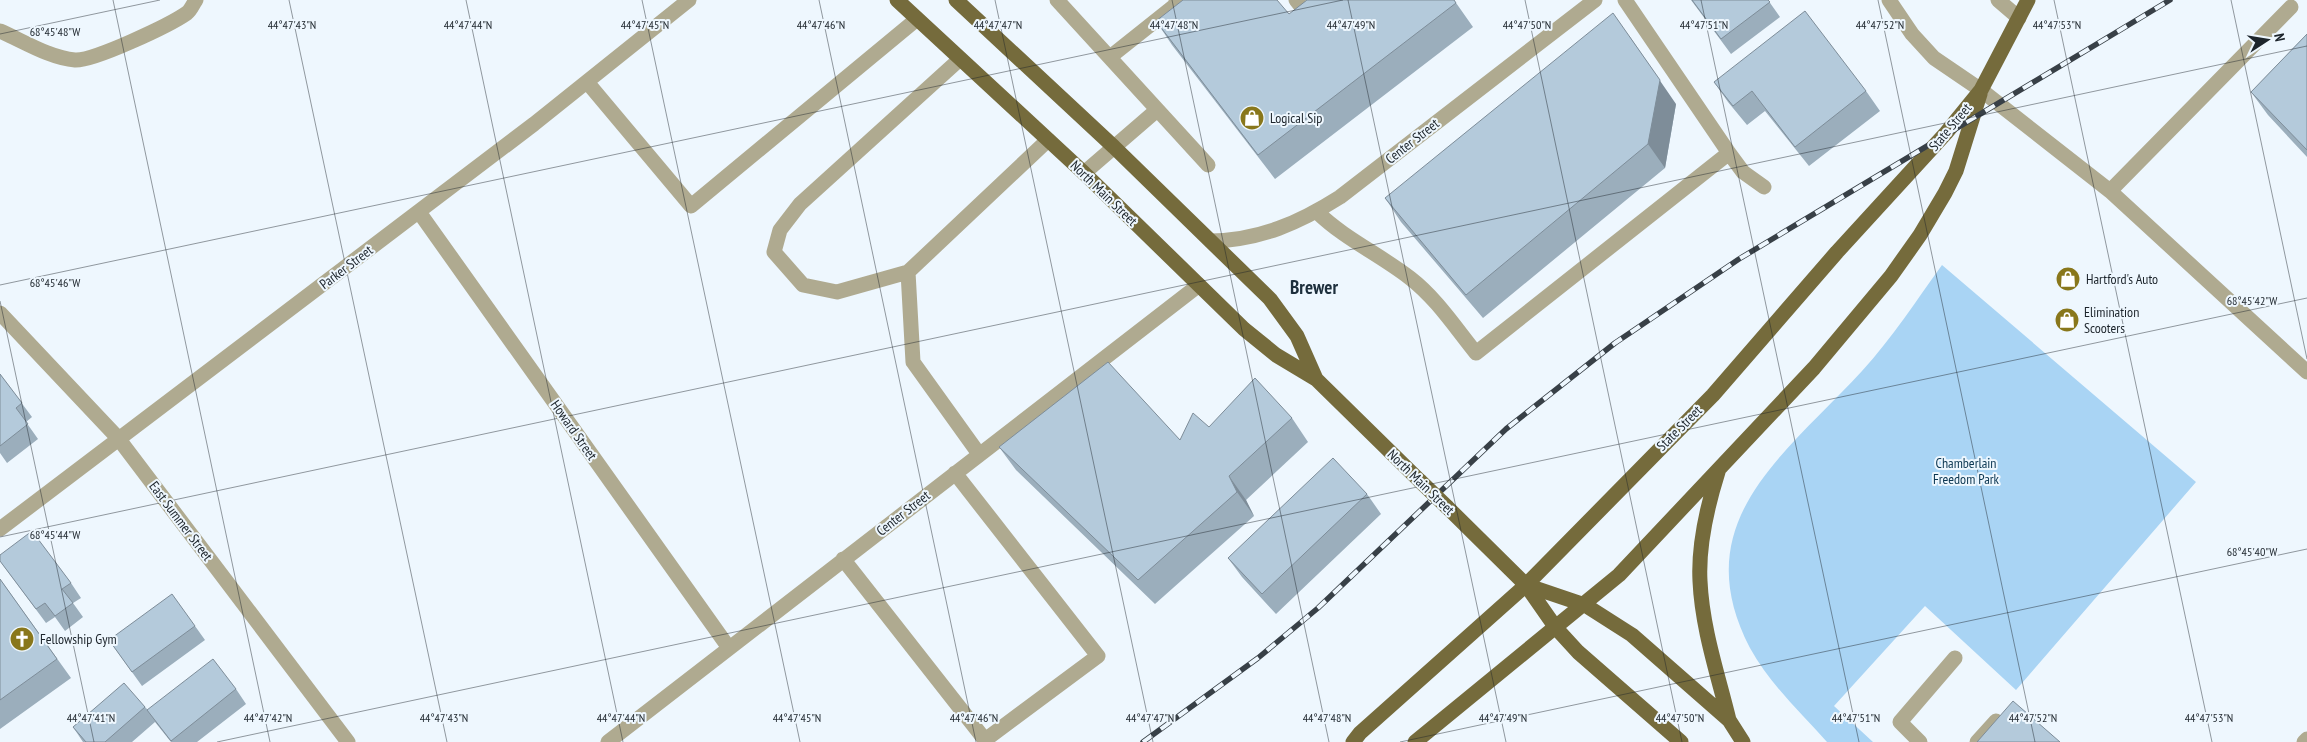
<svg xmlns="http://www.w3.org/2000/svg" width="2307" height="742" viewBox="0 0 2307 742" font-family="'PT Sans Narrow',sans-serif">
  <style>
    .green { fill: #a9d4f4 }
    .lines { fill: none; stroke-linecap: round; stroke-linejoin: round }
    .minor { stroke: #afaa90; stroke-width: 15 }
    .major { stroke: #756b3c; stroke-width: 15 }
    .rail-casing { stroke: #384047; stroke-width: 5.5 }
    .rail { stroke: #eef7fe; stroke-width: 4; stroke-dasharray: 11; stroke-linecap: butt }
    .major-bridge { stroke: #756b3c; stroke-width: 15 }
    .wall { fill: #9baebc }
    .shaded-wall { fill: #7e8d99 }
    .building { fill: #b4cadb; stroke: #7e8d99 }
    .ticks { fill: none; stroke: #1c242b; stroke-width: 1; stroke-opacity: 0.45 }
    .labels { text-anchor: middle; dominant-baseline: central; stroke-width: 4; stroke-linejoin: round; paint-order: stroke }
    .poi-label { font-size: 14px; fill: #1c242b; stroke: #eef7fe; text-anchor: start }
    .street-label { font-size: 14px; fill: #1c242b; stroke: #eef7fe }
    .park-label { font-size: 14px; fill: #0b3651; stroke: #eef7fe }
    .district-label { font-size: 19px; font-weight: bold; fill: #1d2f3c; stroke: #eef7fe }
    .ticks-label { font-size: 12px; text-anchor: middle; fill: #1c242b; stroke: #eef7fe; stroke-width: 4; stroke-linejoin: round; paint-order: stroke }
  </style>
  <rect width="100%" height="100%" fill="#eef7fe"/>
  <path class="green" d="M1942 265 2196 482 2016 690 1925 606 1834 706 1873 742H1827C1801 713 1769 683 1750 648 1684 521 1786 454 1862 371 1892 338 1916 301 1942 265Z"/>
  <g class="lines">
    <path class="minor" d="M1057 0 1208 165
      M1296 0 1303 9
      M1625 0 1729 153 1743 172 1764 187
      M1889 0 1912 34 1934 58 1981 90 2110 191 2307 372
      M1998 0 2019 18
      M0 31C23 41 50 58 75 60 94 61 170 25 187 13 191 10 193 4 196 0
      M1110 57 1178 3 1176 0
      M587 82 691 206 917 19
      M1084 173 1157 110
      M2110 191 2291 7
      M419 212 729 648
      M1317 212C1345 239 1379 254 1410 278 1436 298 1455 327 1476 353L1729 153
      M1211 241C1260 240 1299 223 1340 197L1595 0
      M908 272 837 292 803 285 774 252 780 230 800 204 960 59
      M0 313 118 438 348 742
      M979 454 913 362 908 272 1048 140
      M0 529 534 124 689 0
      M843 559 985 740 1098 656 955 473
      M608 742 1199 285
      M1920 742 1900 722 1955 658
      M1977 742 1996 721
      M2304 742 2307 739"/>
    <path class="major" d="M897 0 1084 173 1244 329 1276 355 1316 379 1420 481
      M956 0 1114 147 1270 299 1297 336 1316 379
      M1718 472C1707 507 1698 544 1700 581 1702 628 1718 675 1729 720
      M1447 507 1526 585 1556 628 1578 652 1681 742
      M1526 585 1585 605 1632 635 1729 720 1743 742
      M1353 742 1360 733 1526 585 1713 395 1837 252 1946 133 1981 90 2028 0
      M1415 742 1619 575 1814 368 1891 276 1920 235 1945 193 1956 171 1980 94"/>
    <defs>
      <path id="rail" d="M1143 742 1258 658 1318 608 1506 429 1615 343 1739 259 2170 0"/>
    </defs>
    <use href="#rail" class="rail-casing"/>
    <use href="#rail" class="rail"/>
    <path class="major-bridge" d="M1420 481 1447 507"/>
  </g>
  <path class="wall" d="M1454 0 1473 27 1275 179 1172 45 1156 21 1289 14Z
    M1691 0H1768L1780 17 1731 54Z
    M2307 34V157L2268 115 2251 92Z
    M1714 82 1866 91 1880 111 1809 166 1765 111 1747 125 1728 102Z
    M1676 104 1665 168 1483 318 1401 222 1385 198Z
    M0 374 32 417 26 422 38 439 7 463 0 453Z
    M1292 418 1308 442 1246 500 1254 516 1155 604 1016 470 999 447 1180 440 1209 427Z
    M1367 494 1381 514 1276 614 1242 577 1228 558Z
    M0 561 71 583 81 598 73 603 83 617 65 631 55 617 46 623Z
    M0 579 71 678 0 729Z
    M195 626 205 640 142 686 109 640Z
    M236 689 246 704 197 742H171L155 722 132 742H83L73 727 145 707 148 710Z"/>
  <path class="shaded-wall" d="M1630 37 1676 104 1665 168 1648 144Z
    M1229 476 1246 500 1254 516 1237 492Z"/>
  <path class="building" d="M1183 0H1277L1289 14 1307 0H1454L1456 3 1258 155 1156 21Z
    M1692 0H1768L1770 2 1721 39Z
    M1805 11 1866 91 1795 147 1752 91 1733 106 1714 82Z
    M1613 13 1660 80 1648 144 1466 295 1385 198Z
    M2307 34V150L2251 92Z
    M1108 362 1180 440 1193 413 1209 427 1255 378 1292 418 1229 476 1237 492 1138 580 999 447Z
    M0 374 22 403 16 408 28 424 0 446Z
    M1333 458 1367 494 1262 594 1228 558Z
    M32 531 71 583 62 589 73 603 55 616 45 603 36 609 0 561V555Z
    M0 579 57 659 0 700Z
    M172 594 195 626 132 672 109 640Z
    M213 659 236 689 171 741 147 710Z
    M124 683 145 707 105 742H86L73 727Z
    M2013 701 2060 742H1977Z"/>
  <path class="ticks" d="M113 0 270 742M289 0 447 742M466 0 623 742M642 0 800 742M819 0 976 742M995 0 1153 742M1172 0 1329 742M1348 0 1506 742M1525 0 1682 742M1701 0 1859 742M1878 0 2035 742M2054 0 2212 742M2231 0 2307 359M0 34 160 0M0 285 1343 0M0 301 94 742M0 537 2307 46M217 742 2307 298M1400 742 2307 549"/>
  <defs>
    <symbol id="shop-disc" viewBox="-11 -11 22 22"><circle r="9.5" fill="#89771b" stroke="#eef7fe"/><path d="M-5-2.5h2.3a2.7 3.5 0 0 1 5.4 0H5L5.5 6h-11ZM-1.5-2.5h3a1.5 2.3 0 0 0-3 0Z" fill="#fff"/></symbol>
    <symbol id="church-disc" viewBox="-11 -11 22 22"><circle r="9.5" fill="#89771b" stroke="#eef7fe"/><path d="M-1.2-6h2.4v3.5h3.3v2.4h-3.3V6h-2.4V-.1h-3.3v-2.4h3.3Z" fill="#fff"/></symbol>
  </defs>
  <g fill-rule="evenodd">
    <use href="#shop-disc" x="1238" y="104" width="28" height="28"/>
    <use href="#shop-disc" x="2054" y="265" width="28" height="28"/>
    <use href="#shop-disc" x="2053" y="306" width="28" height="28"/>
    <use href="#church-disc" x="8" y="625" width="28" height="28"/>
  </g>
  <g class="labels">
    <g class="poi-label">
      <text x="1270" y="118">Logical Sip</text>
      <text x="2086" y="279">Hartford's Auto</text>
      <text x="2084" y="312">Elimination<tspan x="2084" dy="16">Scooters</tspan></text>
      <text x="40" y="639">Fellowship Gym</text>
    </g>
    <g class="street-label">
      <text transform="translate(1950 127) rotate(-50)">State Street</text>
      <text transform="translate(1412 141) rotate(-38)">Center Street</text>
      <text transform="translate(1104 193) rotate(44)">North Main Street</text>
      <text transform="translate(346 267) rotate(-37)">Parker Street</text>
      <text transform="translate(1679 428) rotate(-45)">State Street</text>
      <text transform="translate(574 430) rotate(55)">Howard Street</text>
      <text transform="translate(1421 482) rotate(44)">North Main Street</text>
      <text transform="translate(903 513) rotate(-38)">Center Street</text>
      <text transform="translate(181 521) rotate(53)">East Summer Street</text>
    </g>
    <g class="park-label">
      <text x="1966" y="463">Chamberlain<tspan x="1966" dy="16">Freedom Park</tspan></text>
    </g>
    <g class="district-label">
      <text x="1314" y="287">Brewer</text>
    </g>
  </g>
  <g class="ticks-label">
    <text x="292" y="29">44°47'43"N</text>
    <text x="468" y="29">44°47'44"N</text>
    <text x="645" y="29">44°47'45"N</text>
    <text x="821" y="29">44°47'46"N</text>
    <text x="998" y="29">44°47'47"N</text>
    <text x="1174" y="29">44°47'48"N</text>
    <text x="1351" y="29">44°47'49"N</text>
    <text x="1527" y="29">44°47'50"N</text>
    <text x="1704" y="29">44°47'51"N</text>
    <text x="1880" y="29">44°47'52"N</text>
    <text x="2057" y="29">44°47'53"N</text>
    <text x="55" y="36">68°45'48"W</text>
    <text x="55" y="287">68°45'46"W</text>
    <text x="2252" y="305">68°45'42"W</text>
    <text x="55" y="539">68°45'44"W</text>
    <text x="2252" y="556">68°45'40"W</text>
    <text x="91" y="722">44°47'41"N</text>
    <text x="268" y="722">44°47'42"N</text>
    <text x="444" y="722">44°47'43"N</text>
    <text x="621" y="722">44°47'44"N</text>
    <text x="797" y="722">44°47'45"N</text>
    <text x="974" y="722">44°47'46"N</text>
    <text x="1150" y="722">44°47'47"N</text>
    <text x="1327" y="722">44°47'48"N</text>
    <text x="1503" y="722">44°47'49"N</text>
    <text x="1680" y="722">44°47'50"N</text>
    <text x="1856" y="722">44°47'51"N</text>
    <text x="2033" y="722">44°47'52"N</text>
    <text x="2209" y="722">44°47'53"N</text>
  </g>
  <g transform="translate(2267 40) rotate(78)" stroke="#eef7fe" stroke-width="4" paint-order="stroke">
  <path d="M0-4L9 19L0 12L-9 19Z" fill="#1c242b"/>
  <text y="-8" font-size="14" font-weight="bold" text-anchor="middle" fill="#1c242b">N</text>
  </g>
</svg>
